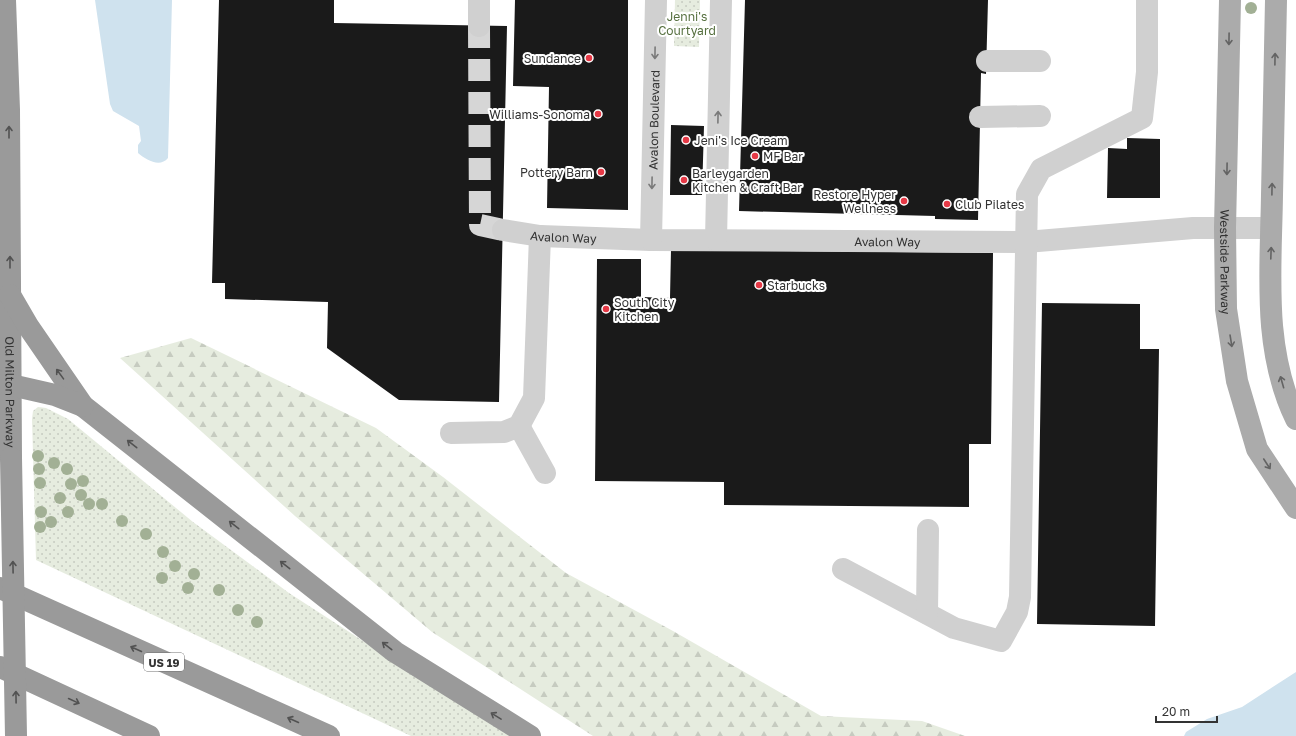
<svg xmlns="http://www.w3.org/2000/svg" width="1296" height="736" viewBox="0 0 1296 736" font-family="'Golos Text',sans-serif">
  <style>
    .grass { fill: url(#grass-dots) }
    .forest { fill: url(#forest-firs) }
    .water { fill: #cfe2ee }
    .building { fill: #1a1a1a }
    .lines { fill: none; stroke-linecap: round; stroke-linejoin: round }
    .minor-tunnel { stroke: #d6d6d6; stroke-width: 22; stroke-dasharray: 22 11; stroke-linecap: butt }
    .minor { stroke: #d0d0d0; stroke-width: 22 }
    .major { stroke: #ababab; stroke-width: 22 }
    .highway { stroke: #9a9a9a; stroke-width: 22 }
    .highway-bridge { stroke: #9a9a9a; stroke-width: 22 }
    .tree { fill: #a2b095 }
    .oneway { stroke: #636363 }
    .oneway2 { stroke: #7a7a7a }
    .oneway3 { stroke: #525252 }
    .poi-dot { fill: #e63946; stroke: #fff; stroke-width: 1.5 }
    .labels { text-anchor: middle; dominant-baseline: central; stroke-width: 4; stroke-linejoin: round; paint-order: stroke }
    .shield { fill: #fff; stroke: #707070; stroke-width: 1 }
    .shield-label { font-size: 11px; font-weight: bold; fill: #333 }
    .park-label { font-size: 12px; fill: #56703f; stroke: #fff }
    .poi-label { font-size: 12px; fill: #333; stroke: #fff; text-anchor: start }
    .street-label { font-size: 12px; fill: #333; stroke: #fff }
  </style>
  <defs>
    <pattern id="grass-dots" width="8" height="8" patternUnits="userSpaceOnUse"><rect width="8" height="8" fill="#e6ecdf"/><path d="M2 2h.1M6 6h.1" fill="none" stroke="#c6cbc0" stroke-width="1.8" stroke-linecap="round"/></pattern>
    <pattern id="forest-firs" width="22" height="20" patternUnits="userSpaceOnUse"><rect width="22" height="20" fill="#e6ecdf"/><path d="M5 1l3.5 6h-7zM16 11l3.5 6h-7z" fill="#c6cbc0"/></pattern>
  </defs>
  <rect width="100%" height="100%" fill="#fff"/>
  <path class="grass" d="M675 0H700L699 47 674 46Z
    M38 407 46 408 68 419 193 522 289 593 482 718 513 736H411L36 560 32 419 33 411Z"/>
  <path class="forest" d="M191 338 376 428 443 477 566 573 673 631 821 716 922 721 965 736H593L432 632 295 516 120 358Z"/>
  <path class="water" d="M95 0H172L168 158C160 168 146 160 138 153V145L141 141 139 126 113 111 110 104Z
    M1296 672V736H1184L1186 732 1207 719 1242 707Z"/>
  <path class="building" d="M219 0H334V23L507 26 499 402 399 400 327 348 328 302 225 299V283H212Z
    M515 0H628V210L547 208 549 87 513 86Z
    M745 0H988L986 74 981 73 978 220 935 219V216L739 211Z
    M671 125 704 126 702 195H670Z
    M1127 138 1160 139V198H1107L1108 148 1127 149Z
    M671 250 993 253 991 444H969V507L724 505V482L595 481 597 259H641V297L670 298Z
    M1042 303 1140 304V349H1159L1155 626 1037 624Z"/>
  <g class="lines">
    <path class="minor-tunnel" d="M479 26 480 225 503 230"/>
    <g class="minor">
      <path d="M479 26V0"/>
      <path d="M987 61H1040"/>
      <path d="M980 117 1040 116"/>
      <path id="s1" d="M503 230 540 236 651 240 1026 242 1193 228H1271"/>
      <path id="s2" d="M651 240 656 0"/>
      <path d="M716 240 721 0"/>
      <path d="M519 426 545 473"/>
      <path d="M451 433 504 432 519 426 534 398 540 236"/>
      <path d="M843 569 954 628 1001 641 1017 612 1020 597 1027 194 1041 169 1142 118 1147 72V0"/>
      <path d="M927 613 928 530"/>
    </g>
    <g class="major">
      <path id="s3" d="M1230 0 1225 228 1226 309 1237 381 1257 449 1296 508"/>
      <path d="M1276 0C1275 65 1273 130 1272 195 1271 270 1262 349 1296 419"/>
    </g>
    <g class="highway">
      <path id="s4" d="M5 0 9 110 11 458"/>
      <path d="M10 295 28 326 83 406 395 652 530 736"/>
      <path d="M0 380 11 385 55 395 83 406"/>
      <path d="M0 588 329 736"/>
      <path d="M0 667 149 736"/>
    </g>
    <path class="highway-bridge" d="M11 458 16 736"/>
  </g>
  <g class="tree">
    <circle cx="1251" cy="8" r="6"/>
    <circle cx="38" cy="456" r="6"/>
    <circle cx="54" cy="463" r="6"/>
    <circle cx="39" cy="469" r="6"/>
    <circle cx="67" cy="469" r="6"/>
    <circle cx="83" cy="481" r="6"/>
    <circle cx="40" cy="483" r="6"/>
    <circle cx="71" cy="484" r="6"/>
    <circle cx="81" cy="495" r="6"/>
    <circle cx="60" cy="498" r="6"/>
    <circle cx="89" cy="504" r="6"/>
    <circle cx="102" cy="504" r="6"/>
    <circle cx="41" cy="512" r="6"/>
    <circle cx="68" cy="512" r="6"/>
    <circle cx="122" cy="521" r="6"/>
    <circle cx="51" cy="522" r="6"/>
    <circle cx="40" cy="527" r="6"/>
    <circle cx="146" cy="534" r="6"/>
    <circle cx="163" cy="552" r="6"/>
    <circle cx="175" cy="566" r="6"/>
    <circle cx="194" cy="574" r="6"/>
    <circle cx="162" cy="578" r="6"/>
    <circle cx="188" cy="588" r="6"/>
    <circle cx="219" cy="590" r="6"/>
    <circle cx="238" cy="610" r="6"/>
    <circle cx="257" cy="622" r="6"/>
  </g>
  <defs><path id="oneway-shaft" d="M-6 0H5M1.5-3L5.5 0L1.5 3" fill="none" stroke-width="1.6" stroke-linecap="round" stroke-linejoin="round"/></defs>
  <g class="oneway">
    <use href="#oneway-shaft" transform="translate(1229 39) rotate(91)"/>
    <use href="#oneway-shaft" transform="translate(1275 59) rotate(-89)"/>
    <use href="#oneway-shaft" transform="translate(1227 169) rotate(91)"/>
    <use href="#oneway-shaft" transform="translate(1272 189) rotate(-89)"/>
    <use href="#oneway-shaft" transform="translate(1271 253) rotate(-88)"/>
    <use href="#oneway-shaft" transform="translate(1231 341) rotate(81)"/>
    <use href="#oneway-shaft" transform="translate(1282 382) rotate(-106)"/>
    <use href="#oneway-shaft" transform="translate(1267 464) rotate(57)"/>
  </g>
  <g class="oneway2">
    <use href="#oneway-shaft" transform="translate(655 53) rotate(91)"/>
    <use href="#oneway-shaft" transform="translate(718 117) rotate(-89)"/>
    <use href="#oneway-shaft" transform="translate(652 183) rotate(91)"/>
  </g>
  <g class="oneway3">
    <use href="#oneway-shaft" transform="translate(9 132) rotate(-90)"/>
    <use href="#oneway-shaft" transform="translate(10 262) rotate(-90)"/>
    <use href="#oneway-shaft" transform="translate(60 374) rotate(-126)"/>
    <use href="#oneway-shaft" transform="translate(132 444) rotate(-142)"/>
    <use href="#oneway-shaft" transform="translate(234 525) rotate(-142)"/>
    <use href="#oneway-shaft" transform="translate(285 565) rotate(-142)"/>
    <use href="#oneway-shaft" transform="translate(13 567) rotate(-91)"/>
    <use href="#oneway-shaft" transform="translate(387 646) rotate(-142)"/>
    <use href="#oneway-shaft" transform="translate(136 649) rotate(-156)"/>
    <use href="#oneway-shaft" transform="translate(16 697) rotate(-91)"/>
    <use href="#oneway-shaft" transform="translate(74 701) rotate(25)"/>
    <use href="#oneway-shaft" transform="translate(496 716) rotate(-148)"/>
    <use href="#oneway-shaft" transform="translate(293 720) rotate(-156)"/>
  </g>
  <g class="poi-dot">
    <circle cx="589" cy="58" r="4"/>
    <circle cx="598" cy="114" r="4"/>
    <circle cx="686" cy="140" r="4"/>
    <circle cx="755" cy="156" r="4"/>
    <circle cx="601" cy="172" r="4"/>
    <circle cx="684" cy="180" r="4"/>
    <circle cx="904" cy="201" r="4"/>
    <circle cx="947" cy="204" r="4"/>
    <circle cx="759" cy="285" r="4"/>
    <circle cx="606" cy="309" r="4"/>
  </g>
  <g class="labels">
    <rect class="shield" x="144" y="653" width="40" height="18" rx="3"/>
    <g class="shield-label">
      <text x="164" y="662">US 19</text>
    </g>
    <g class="park-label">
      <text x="687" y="16">Jenni's<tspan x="687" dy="14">Courtyard</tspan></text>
    </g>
    <g class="poi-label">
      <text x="581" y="58" text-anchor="end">Sundance</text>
      <text x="590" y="114" text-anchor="end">Williams-Sonoma</text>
      <text x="694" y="140">Jeni's Ice Cream</text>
      <text x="763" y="156">MF Bar</text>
      <text x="593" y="172" text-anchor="end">Pottery Barn</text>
      <text x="692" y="173">Barleygarden<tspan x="692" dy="14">Kitchen &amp; Craft Bar</tspan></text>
      <text x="896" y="194" text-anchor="end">Restore Hyper<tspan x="896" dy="14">Wellness</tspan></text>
      <text x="955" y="204">Club Pilates</text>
      <text x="767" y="285">Starbucks</text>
      <text x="614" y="302">South City<tspan x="614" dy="14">Kitchen</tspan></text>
    </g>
    <g class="street-label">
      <text stroke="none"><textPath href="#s2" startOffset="120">Avalon Boulevard</textPath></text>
      <text stroke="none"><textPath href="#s1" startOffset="61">Avalon Way</textPath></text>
      <text stroke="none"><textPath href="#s1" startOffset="385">Avalon Way</textPath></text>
      <text stroke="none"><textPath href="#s3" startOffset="262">Westside Parkway</textPath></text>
      <text stroke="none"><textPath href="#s4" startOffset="392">Old Milton Parkway</textPath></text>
    </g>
  </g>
  <path d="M1156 716v6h61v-6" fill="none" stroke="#333333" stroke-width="2"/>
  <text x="1162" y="716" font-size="12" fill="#333333" stroke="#ffffff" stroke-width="3" paint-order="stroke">20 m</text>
</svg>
